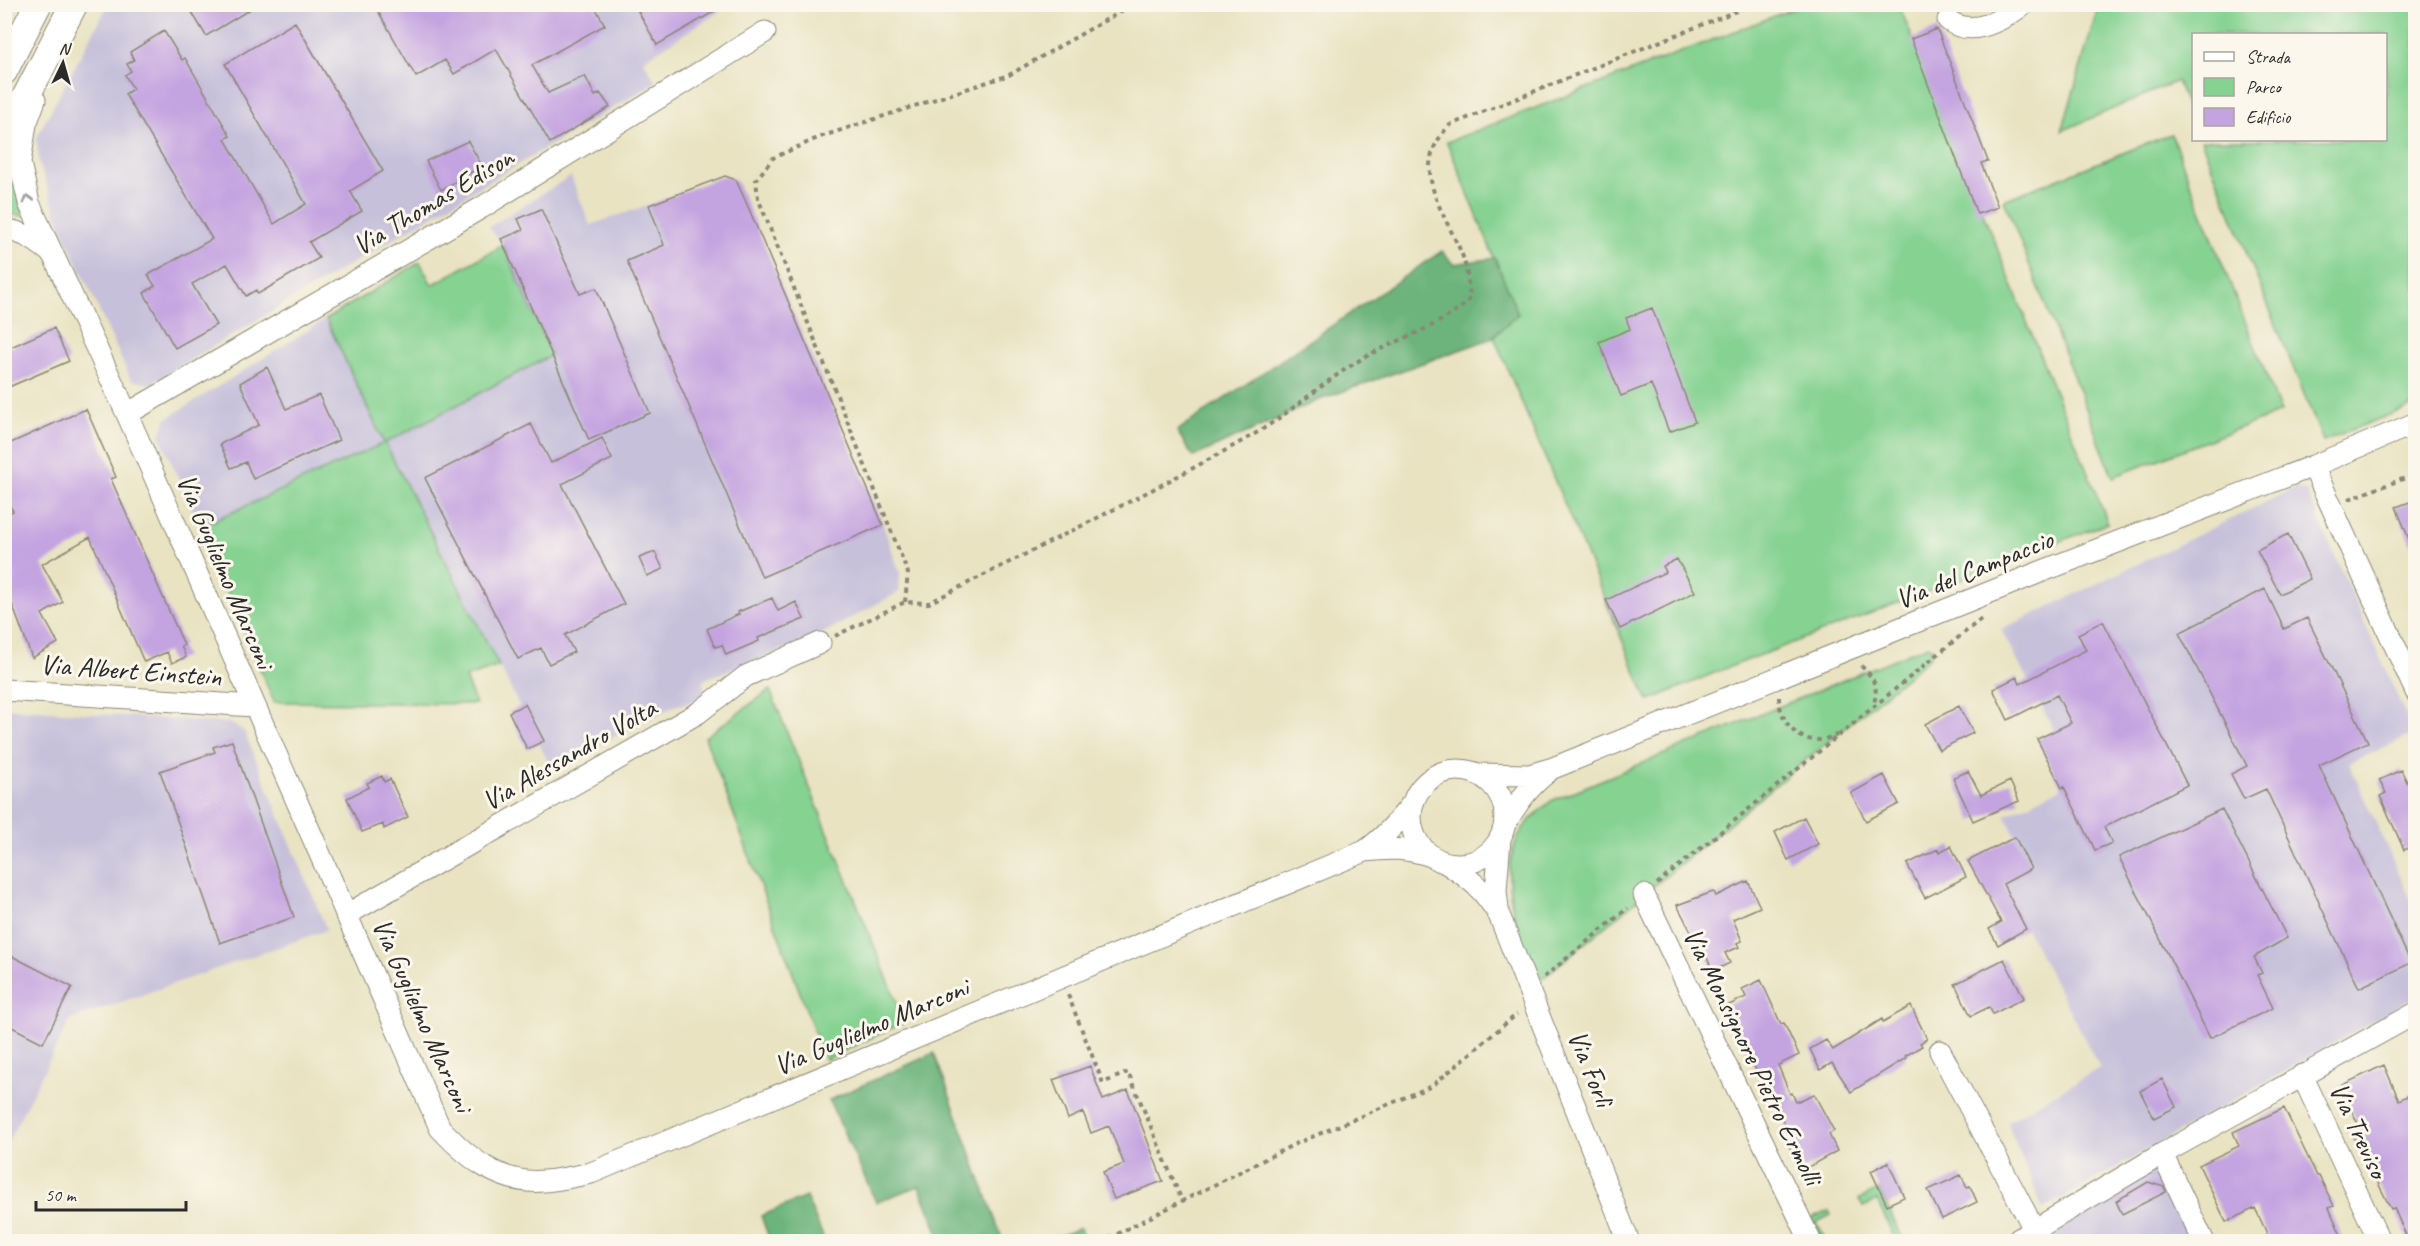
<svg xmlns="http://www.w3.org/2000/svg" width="2420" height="1246" viewBox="0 0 2420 1246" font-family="Caveat,sans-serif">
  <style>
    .industrial { fill: #c6c0da }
    .green { fill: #85d291; stroke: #587e5e; stroke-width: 1.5 }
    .forest { fill: #6cb47b; stroke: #4c7053; stroke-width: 1.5 }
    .building { fill: #c4a4e0 }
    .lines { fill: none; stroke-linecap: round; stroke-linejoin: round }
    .minor-casing { stroke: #8a8776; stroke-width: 23 }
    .major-casing { stroke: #8a8776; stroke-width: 29 }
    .path { stroke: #8a8776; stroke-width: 4; stroke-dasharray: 4.5 4.5; stroke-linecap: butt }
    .minor { stroke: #fff; stroke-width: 21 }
    .major { stroke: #fff; stroke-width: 27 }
    .oneway { stroke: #a0a0a0 }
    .labels { text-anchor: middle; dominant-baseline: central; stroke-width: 6; stroke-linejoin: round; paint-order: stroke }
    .street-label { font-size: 28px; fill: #2b2b2b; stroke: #fbf7ec }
  </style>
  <rect width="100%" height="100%" fill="#fbf7ec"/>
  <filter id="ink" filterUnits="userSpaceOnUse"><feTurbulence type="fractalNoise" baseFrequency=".0167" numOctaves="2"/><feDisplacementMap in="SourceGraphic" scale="12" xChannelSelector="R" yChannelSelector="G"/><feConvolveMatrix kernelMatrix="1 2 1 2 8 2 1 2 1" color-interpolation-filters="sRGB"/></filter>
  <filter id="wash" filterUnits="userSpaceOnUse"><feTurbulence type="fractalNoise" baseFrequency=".008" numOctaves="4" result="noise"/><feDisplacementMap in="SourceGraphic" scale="24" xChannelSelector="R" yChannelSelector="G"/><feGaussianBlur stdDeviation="1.35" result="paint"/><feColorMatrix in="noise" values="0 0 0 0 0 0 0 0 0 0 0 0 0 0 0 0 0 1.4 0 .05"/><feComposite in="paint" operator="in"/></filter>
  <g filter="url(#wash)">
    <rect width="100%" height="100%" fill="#e9e3c2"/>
    <path class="industrial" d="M108 5H730L643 60 656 82 150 384 131 380 61 227 39 163 36 138Z
      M571 176 590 225 649 205 719 177 725 176 736 180 883 525 900 573 899 592 816 637 703 680 705 698 674 706 552 769 385 443 200 527 160 436 166 419 326 319 385 443 551 355 503 245 489 227Z
      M2295 488 2306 491 2414 734 2349 763 2415 909V997L2043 1209 2007 1122 2100 1068 2002 883H2006L2031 869 2005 815 2080 779 2001 630Z
      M5 708 230 723 244 731 327 930 70 1020 5 1147Z
      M2161 1164 2198 1242H2029Z"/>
    <path class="green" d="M2099 4 2415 5V405L2323 441 2201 140H2386V34H2194L2193 122 2177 81 2062 131Z
      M1803 5H1899L2108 523 1719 671 1648 701 1494 337 1517 314 1447 142Z
      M2171 134 2281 412 2113 477 2004 200Z
      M11 144 24 216 5 214 4 156Z
      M503 245 552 355 385 443 499 666 465 678 476 704 274 702 200 527 384 443 326 319 420 262 432 285Z
      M1928 645 1932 648 1930 657 1538 982C1521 937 1496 887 1517 839 1524 823 1538 812 1551 801Z
      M770 690 905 1022 825 1060 705 737Z
      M1879 1190 1904 1241H1896L1877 1201 1863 1207 1859 1199Z
      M1829 1211 1831 1215 1817 1222 1826 1241H1821L1811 1219Z"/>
    <path class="forest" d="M1442 251 1453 264 1495 258 1518 314 1490 339 1319 400 1193 457 1177 431Z
      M934 1053 1003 1241H942L919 1186 876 1202 829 1100Z
      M806 1197 825 1241H770L761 1216Z
      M1080 1228 1085 1241H1046Z"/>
    <g id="blocks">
      <path class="building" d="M187 4H259L206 36Z
        M374 4H593L605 25 532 65 548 93 585 76 595 96 600 93 610 107 550 143 496 49 454 74 445 60 416 77Z
        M634 4H727L657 45Z
        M295 22 383 171 350 191 362 211 309 242 319 258 258 294 256 290 246 296 227 264 192 284 216 325 175 348 144 293 155 286 148 275 212 239 125 94 133 89 125 75 131 71 127 64 134 60 130 52 164 31 182 60 185 58 230 136 225 139 274 224 306 204 225 64Z
        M1937 29 1988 161 1981 163 1998 207 1977 214 1911 39Z
        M468 141 482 166 441 190 426 161Z
        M725 176 736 180 749 209 883 525 762 577 627 261 664 245 649 205Z
        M541 209 580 294 596 288 650 413 589 440 501 239 523 230 518 219Z
        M1652 308 1695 422 1669 432 1651 384 1621 396 1599 342 1630 329 1626 318Z
        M54 328 69 361 4 389V350Z
        M267 367 286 409 319 395 339 440 253 479 246 462 231 468 220 444 259 425 240 383Z
        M86 409 116 477 111 479 184 645 181 646 186 657 172 663 167 652 144 662 90 537 42 564 63 602 42 614 58 643 32 658 4 582V516L13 511 4 496V446Z
        M531 424 551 463 602 438 612 459 562 484 624 604 565 635 574 652 549 664 541 648 518 659 425 478Z
        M2415 500V554L2396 507Z
        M2288 534 2310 579 2280 594 2257 550Z
        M655 552 663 569 647 576 639 558Z
        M1677 559 1695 592 1620 629 1606 600 1666 572 1663 566Z
        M2265 589 2284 629 2307 618 2368 742 2319 765 2411 963 2359 988 2266 789 2244 799 2231 774 2247 766 2179 633Z
        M772 598 778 611 796 602 804 619 758 638 759 641 726 655 722 645 715 647 707 629 739 614 738 612Z
        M2103 621 2187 785 2104 827 2112 843 2095 850 2064 787 2062 788 2037 739 2071 723 2057 695 2008 720 1993 689 2017 677 2020 684 2086 650 2078 634Z
        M525 704 544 741 527 749 509 712Z
        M1959 706 1973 733 1939 750 1925 724Z
        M232 741 294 917 220 943 160 771 215 752 213 747Z
        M2401 770 2408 784 2415 780V845L2404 850 2380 796 2386 793 2379 780Z
        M1968 771 1981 795 2010 781 2019 801 1973 821 1953 778Z
        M1884 775 1899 804 1866 821 1851 793Z
        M382 776 384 782 390 779 408 817 384 829 383 824 362 832 347 798 369 787 367 783Z
        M2222 809 2287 938 2254 957 2262 973 2257 975 2273 1008 2210 1038 2119 857Z
        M1804 817 1818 844 1788 860 1775 832Z
        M2015 837 2031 869 2003 884 2026 929 1998 945 1989 929 2001 922 1968 861Z
        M1951 846 1966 877 1925 898 1907 864 1938 849 1939 852Z
        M1748 881 1760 907 1733 919 1742 941 1737 943 1739 947 1725 953 1730 963 1713 971 1700 943 1698 945 1677 905 1710 893 1714 892 1716 896Z
        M4 952 72 987 43 1043 4 1023Z
        M2004 959 2024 998 1993 1014 1989 1007 1971 1016 1955 984Z
        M1761 980 1781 1024 1784 1023 1799 1055 1778 1065 1790 1094 1792 1093 1796 1102 1814 1094 1834 1131 1829 1134 1837 1151 1801 1171 1789 1146 1792 1145 1785 1129 1786 1128 1762 1077 1760 1078 1727 1013 1729 1012 1727 1006 1746 997 1742 989Z
        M1911 1006 1927 1039 1920 1043 1922 1046 1905 1056 1906 1058 1851 1092 1832 1063 1820 1070 1810 1049 1826 1040 1833 1050 1882 1019 1883 1022Z
        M2384 1065 2399 1100 2415 1092V1242H2409L2394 1208 2391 1209 2373 1173H2370L2350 1130 2359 1126 2340 1086Z
        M1090 1066 1103 1100 1128 1090 1163 1181 1114 1199 1103 1172 1124 1164 1109 1126 1091 1133 1083 1112 1068 1119 1053 1080Z
        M2162 1079 2176 1107 2154 1118 2140 1091Z
        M2284 1108 2317 1176H2319L2334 1206 2329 1208 2344 1242H2271L2255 1208 2226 1222 2199 1165 2239 1146 2233 1132Z
        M1888 1162 1904 1197 1887 1205 1871 1171Z
        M1961 1175 1967 1187 1970 1186 1977 1202 1942 1219 1928 1190Z
        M2148 1182 2164 1187 2166 1192 2122 1214 2116 1201Z"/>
    </g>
  </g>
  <g filter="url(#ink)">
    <use href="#blocks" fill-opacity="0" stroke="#8a8776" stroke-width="1.5"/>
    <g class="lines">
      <defs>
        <path id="minor" d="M1948 20C1972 39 2004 19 2024 4
          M35 100 26 124 20 163 29 203 127 414 440 1128C468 1158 500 1185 544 1181 560 1180 576 1176 591 1173L1365 851C1385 837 1399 821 1414 801
          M4 230C23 231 36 241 50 252
          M127 414 481 208 765 32
          M2313 466 2416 692
          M4 690 254 706
          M1411 817a47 47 0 1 1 94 0a47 47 0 1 1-94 0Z
          M1477 774 1529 775 1553 768 2035 574 2313 466 2416 423
          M1505 824C1517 804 1529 786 1548 772
          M1365 851C1391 848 1407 848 1431 856
          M1446 863C1472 880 1483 889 1499 915L1629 1242
          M1644 895 1811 1242
          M1498 909 1496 891 1500 839
          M346 915 698 713 746 676 820 643
          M1940 1051 2034 1229
          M2302 1075 2380 1242
          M2162 1154 2204 1242
          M2014 1242 2162 1154 2416 1013"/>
        <path id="major" d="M4 71 38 4
          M4 139 74 4"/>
      </defs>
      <use href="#minor" class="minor-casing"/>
      <use href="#major" class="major-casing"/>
      <path class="path" d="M2349 499 2416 474
        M905 602 908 573 758 198 756 180 773 158 820 137 1009 75 1134 4
        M835 636 905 602 929 603C1034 549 1141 498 1244 440 1285 418 1320 384 1360 360 1387 343 1454 322 1470 298 1468 283 1467 266 1461 252 1442 208 1408 167 1450 125L1754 4
        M1861 666C1875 678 1879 689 1873 706
        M1779 697C1779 718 1795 742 1819 740 1825 740 1832 736 1837 735
        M1657 884 1981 619
        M1544 977 1628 908
        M1068 995 1103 1083 1128 1072 1182 1201
        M1109 1238 1293 1145 1432 1086 1517 1014"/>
      <use href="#minor" class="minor"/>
      <use href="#major" class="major"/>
    </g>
    <defs><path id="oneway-chevron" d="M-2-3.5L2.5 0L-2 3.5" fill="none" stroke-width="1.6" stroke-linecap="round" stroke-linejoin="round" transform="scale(1.5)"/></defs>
    <use class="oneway" href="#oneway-chevron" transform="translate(28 199) rotate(-106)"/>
  </g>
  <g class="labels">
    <g class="street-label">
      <text transform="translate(433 201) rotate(-31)">Via Thomas Edison</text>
      <text transform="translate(1974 569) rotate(-22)">Via del Campaccio</text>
      <text transform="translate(226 571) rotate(67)">Via Guglielmo Marconi</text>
      <text transform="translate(131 670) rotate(4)">Via Albert Einstein</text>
      <text transform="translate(569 754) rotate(-30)">Via Alessandro Volta</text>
      <text transform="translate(423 1015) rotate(66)">Via Guglielmo Marconi</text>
      <text transform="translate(871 1026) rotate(-23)">Via Guglielmo Marconi</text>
      <text transform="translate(1753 1056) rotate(64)">Via Monsignore Pietro Ermolli</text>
      <text transform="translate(1591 1068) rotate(68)">Via Forlì</text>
      <text transform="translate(2359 1130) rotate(65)">Via Treviso</text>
    </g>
  </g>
  <rect width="2420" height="1246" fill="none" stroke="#fbf7ec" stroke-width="24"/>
  <rect x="2192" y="33" width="195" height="108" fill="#fbf7ec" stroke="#a8a59f" stroke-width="1.5"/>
  <rect x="2204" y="52" width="30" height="9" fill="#ffffff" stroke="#a8a59f" stroke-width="1.5"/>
  <text x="2246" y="63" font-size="18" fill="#2b2b2b">Strada</text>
  <rect x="2204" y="78" width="30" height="18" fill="#85d291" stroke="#a8a59f" stroke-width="1.5"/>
  <text x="2246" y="93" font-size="18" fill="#2b2b2b">Parco</text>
  <rect x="2204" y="108" width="30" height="18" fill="#c4a4e0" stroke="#a8a59f" stroke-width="1.5"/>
  <text x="2246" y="123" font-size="18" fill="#2b2b2b">Edificio</text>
  <g transform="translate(63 63) rotate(5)" stroke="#fbf7ec" stroke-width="4.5" paint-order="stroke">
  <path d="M0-4.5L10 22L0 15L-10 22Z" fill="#2b2b2b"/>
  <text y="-9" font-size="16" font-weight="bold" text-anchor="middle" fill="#2b2b2b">N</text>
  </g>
  <path d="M36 1201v9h150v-9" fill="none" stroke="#2b2b2b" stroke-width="3"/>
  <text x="45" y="1201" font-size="18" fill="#2b2b2b" stroke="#fbf7ec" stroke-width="4.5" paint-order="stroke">50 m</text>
</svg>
